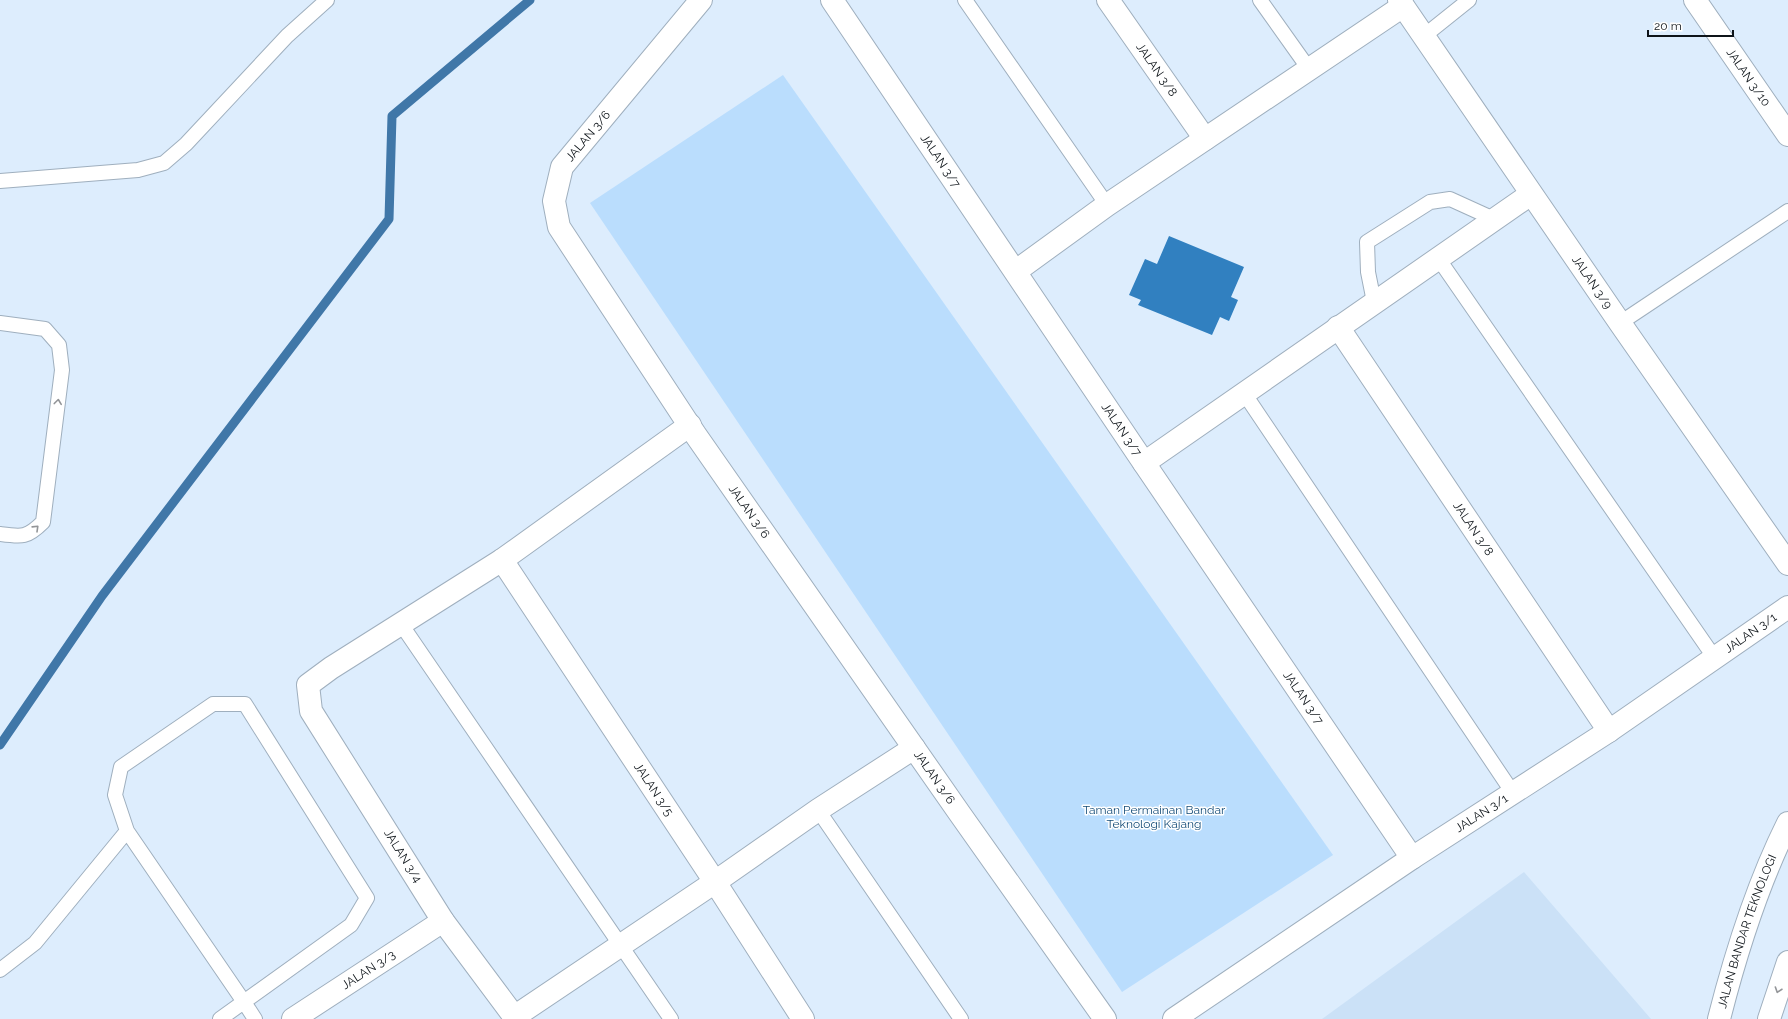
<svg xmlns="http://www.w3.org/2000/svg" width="1788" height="1019" viewBox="0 0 1788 1019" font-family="Raleway,sans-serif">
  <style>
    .built { fill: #cbe1f7 }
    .green { fill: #baddfd }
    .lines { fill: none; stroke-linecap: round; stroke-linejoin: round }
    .stream { stroke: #4077a8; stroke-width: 9 }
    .building { fill: #3180c0 }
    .service-casing { stroke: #9fafbe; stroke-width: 16 }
    .minor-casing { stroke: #9fafbe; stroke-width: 24 }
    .tertiary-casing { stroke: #9fafbe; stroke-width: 24 }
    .service { stroke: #fff; stroke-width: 14 }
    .minor { stroke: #fff; stroke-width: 22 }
    .tertiary { stroke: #fff; stroke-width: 22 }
    .oneway { stroke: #939598 }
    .labels { text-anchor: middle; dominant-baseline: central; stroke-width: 3; stroke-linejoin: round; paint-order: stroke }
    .street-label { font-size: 12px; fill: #0e1419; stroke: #fff }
    .park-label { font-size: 12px; fill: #134b77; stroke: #fff }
  </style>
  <rect width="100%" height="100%" fill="#ddedfd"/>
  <path class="built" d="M1524 872 1651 1019H1322Z"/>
  <path class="green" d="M783 75 1333 855 1122 992 590 203Z"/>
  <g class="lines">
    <path class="stream" d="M0 745 102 596 389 219 392 116 530 0"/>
  </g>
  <path class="building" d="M1169 236 1244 267 1231 297 1238 300 1229 321 1220 317 1212 335 1138 305 1141 300 1129 295 1145 259 1157 264Z"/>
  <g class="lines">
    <defs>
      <path id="service" d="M965 0 1107 205
        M1260 0 1309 69
        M1424 36 1469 0
        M0 181 138 170 164 163 186 144 287 36 327 0
        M1438 258 1714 657
        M1374 302 1368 272 1367 242 1430 202 1450 199 1494 219
        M0 323 45 329 59 345 62 370 43 522C27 538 22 537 0 534
        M1620 323 1788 211
        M1244 393 1513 793
        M401 624 671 1019
        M818 810 961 1019
        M0 970 35 943 127 831
        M220 1019 351 925 367 898 245 704H213L121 767 115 795 127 831 244 1002 255 1019"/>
      <g id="minor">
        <path id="s1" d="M701 0 562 167 554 201 559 227 695 434 960 814 1105 1019"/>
        <path id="s2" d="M832 0 1144 463 1412 858"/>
        <path id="s3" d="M1108 0 1205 139"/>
        <path id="s4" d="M1399 0 1620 323 1788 564"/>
        <path id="s5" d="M1695 0 1788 135"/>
        <path d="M1016 271 1107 205 1403 6"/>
        <path id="s6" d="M1338 327 1609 731"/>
        <path d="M1144 463 1531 194"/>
        <path id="s7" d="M502 560 715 882 803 1019"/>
        <path d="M514 1017 715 882 818 810 914 748"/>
        <path id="s8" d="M293 1019 443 921"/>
        <path d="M516 1019 443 921 311 711 308 685 331 668 502 560 690 425"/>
        <path id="s9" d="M1174 1019 1412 858 1609 731 1788 607"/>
      </g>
      <g id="tertiary">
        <path id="s10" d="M1719 1019C1736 952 1757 885 1788 823"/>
        <path d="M1769 1019 1788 962"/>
      </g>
    </defs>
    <use href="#service" class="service-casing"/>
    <use href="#minor" class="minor-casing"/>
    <use href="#tertiary" class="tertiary-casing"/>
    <use href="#service" class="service"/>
    <use href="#minor" class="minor"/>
    <use href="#tertiary" class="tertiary"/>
  </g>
  <defs><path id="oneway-chevron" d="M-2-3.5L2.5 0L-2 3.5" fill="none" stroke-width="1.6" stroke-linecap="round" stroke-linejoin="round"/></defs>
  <g class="oneway">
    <use href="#oneway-chevron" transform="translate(58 402) rotate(-83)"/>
    <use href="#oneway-chevron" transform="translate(36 528) rotate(-44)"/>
    <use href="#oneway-chevron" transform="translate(1778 990) rotate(109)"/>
  </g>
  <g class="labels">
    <g class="street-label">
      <text stroke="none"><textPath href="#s3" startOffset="85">JALAN 3/8</textPath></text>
      <text stroke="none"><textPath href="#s5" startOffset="94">JALAN 3/10</textPath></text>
      <text transform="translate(588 136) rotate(-50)">JALAN 3/6</text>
      <text stroke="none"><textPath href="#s2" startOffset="194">JALAN 3/7</textPath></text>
      <text stroke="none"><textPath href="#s4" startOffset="342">JALAN 3/9</textPath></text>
      <text stroke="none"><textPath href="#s2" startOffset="518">JALAN 3/7</textPath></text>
      <text stroke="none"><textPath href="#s1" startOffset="621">JALAN 3/6</textPath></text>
      <text stroke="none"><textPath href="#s6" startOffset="243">JALAN 3/8</textPath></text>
      <text stroke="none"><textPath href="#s9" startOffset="694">JALAN 3/1</textPath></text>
      <text stroke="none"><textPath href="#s2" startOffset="842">JALAN 3/7</textPath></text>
      <text stroke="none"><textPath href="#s1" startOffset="945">JALAN 3/6</textPath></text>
      <text stroke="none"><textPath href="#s7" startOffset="275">JALAN 3/5</textPath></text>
      <text stroke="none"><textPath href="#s9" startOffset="370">JALAN 3/1</textPath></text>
      <text transform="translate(403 856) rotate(58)">JALAN 3/4</text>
      <text stroke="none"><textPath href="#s10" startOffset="92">JALAN BANDAR TEKNOLOGI</textPath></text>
      <text stroke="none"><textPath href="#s8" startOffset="90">JALAN 3/3</textPath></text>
    </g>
    <g class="park-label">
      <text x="1154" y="810">Taman Permainan Bandar<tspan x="1154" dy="14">Teknologi Kajang</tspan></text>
    </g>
  </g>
  <path d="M1648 30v6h85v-6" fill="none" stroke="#0e1419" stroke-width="2"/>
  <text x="1654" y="30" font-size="12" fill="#0e1419" stroke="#ffffff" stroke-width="3" paint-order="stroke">20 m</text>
</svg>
